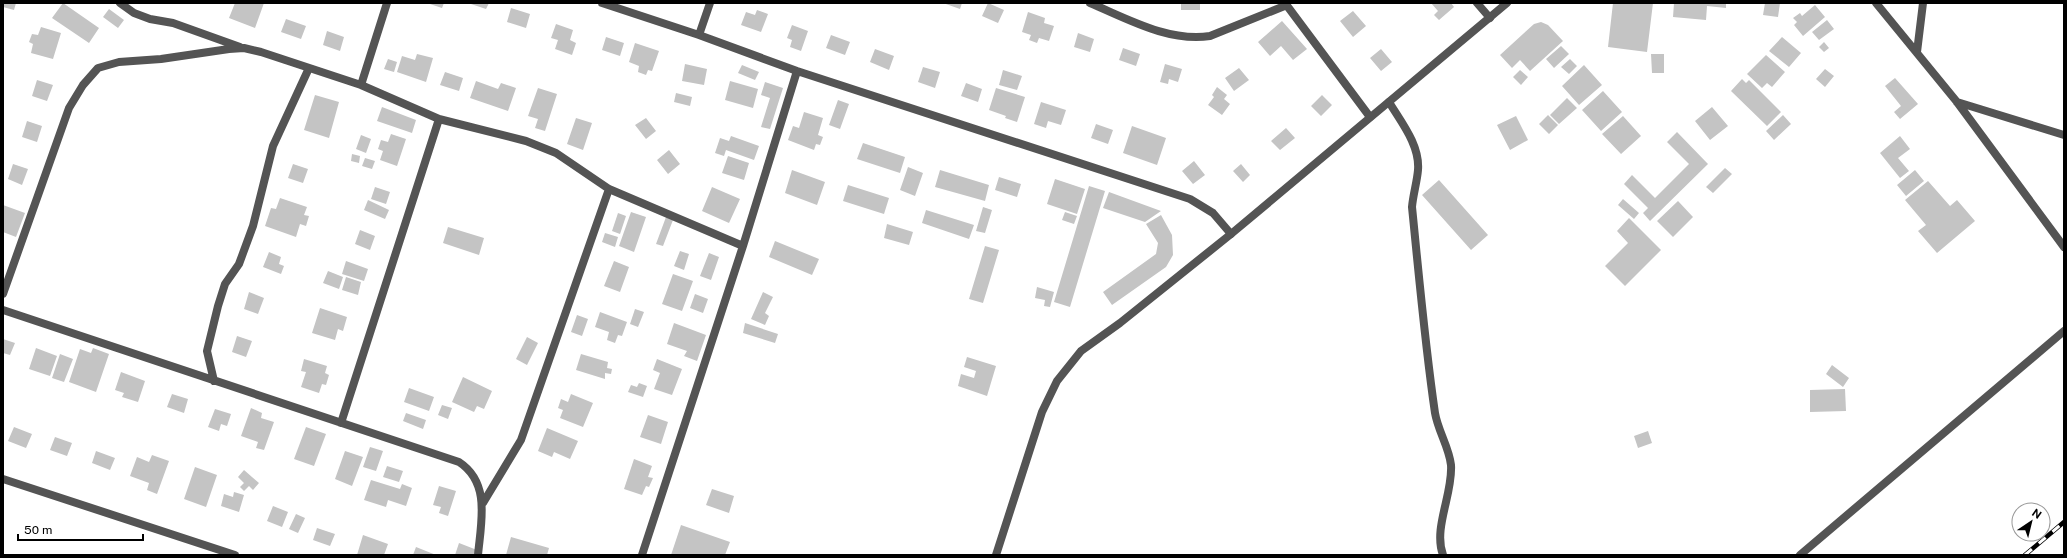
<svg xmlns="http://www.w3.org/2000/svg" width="2067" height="558" viewBox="0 0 2067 558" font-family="'Public Sans',sans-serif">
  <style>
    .building { fill: #c4c4c4 }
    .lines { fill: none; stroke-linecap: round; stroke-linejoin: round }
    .minor { stroke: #545454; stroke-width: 8 }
    .tertiary { stroke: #545454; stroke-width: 8 }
    .rail-casing { stroke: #000; stroke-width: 4.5 }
    .rail { stroke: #fff; stroke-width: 3; stroke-dasharray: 9; stroke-linecap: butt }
  </style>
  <rect width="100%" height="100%" fill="#fff"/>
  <path class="building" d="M3 3H16L14 10 3 7Z
    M63 3 99 28 89 43 52 18Z
    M235 3H264L255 28 229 18Z
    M427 3H444L442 8Z
    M468 3H489L486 9Z
    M943 3H962L960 9Z
    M988 3 1004 10 998 23 982 16Z
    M1181 3H1200V10H1181Z
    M1431 3H1451L1454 7 1439 20 1434 15 1438 11Z
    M1613 3H1653L1647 52 1608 47Z
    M1674 3H1726V8L1707 6 1706 20 1673 17Z
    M1765 3H1780L1778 17 1763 15Z
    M1815 5 1825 17 1803 36 1794 25 1797 22 1793 18 1800 13 1802 16Z
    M511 8 530 14 526 28 507 22Z
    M109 9 124 20 118 28 103 17Z
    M757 10 768 14 761 32 741 25 746 12 755 15Z
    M1353 11 1366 26 1353 37 1340 21Z
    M1028 12 1045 18 1044 23 1054 26 1049 41 1039 38 1037 43 1029 40 1031 35 1022 32Z
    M286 19 306 26 301 39 281 32Z
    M1827 20 1834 29 1819 40 1812 32Z
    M1282 21 1307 49 1293 60 1281 46 1270 56 1258 42Z
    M1541 22 1548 25 1563 41 1530 71 1520 60 1512 68 1500 55 1534 24Z
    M556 24 573 30 570 40 576 43 572 55 555 49 558 40 551 38Z
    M792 25 808 31 801 51 790 47 792 40 787 38Z
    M41 27 61 33 53 59 31 53 33 44 29 42 32 34 38 35Z
    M327 31 344 37 340 51 323 45Z
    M1078 33 1094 39 1090 52 1074 47Z
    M831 35 850 42 845 55 826 48Z
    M606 37 624 43 620 56 602 50Z
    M1782 37 1801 53 1789 67 1769 51Z
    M1824 42 1829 48 1824 52 1819 47Z
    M635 43 659 51 652 71 648 70 646 75 638 72 639 66 629 62Z
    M1561 46 1569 54 1554 68 1546 59Z
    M1123 48 1140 54 1136 66 1119 60Z
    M875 49 894 56 889 70 870 62Z
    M1381 49 1392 62 1381 71 1370 58Z
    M417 54 433 58 426 82 397 72 402 56 415 60Z
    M1651 54H1664V73H1652Z
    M1766 55 1785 72 1772 87 1767 83 1762 88 1747 74Z
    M388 59 397 62 394 72 384 69Z
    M1570 59 1577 66 1569 74 1561 67Z
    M685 64 707 69 704 85 682 81Z
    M1165 64 1182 69 1178 82 1169 79 1168 84 1160 82Z
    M742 65 759 72 755 80 738 73Z
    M1584 65 1602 85 1579 105 1562 86Z
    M923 67 940 72 935 88 918 82Z
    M1239 68 1249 80 1234 91 1225 78Z
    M1825 69 1834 76 1825 87 1816 79Z
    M1003 70 1022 76 1017 90 999 85Z
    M1520 70 1528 77 1521 85 1513 77Z
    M445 72 463 78 459 91 440 85Z
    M1895 78 1918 104 1900 119 1894 112 1901 106 1885 86Z
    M1742 79 1746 83 1749 80 1781 112 1767 126 1731 91Z
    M37 80 53 85 47 101 32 96Z
    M476 81 498 89 501 83 516 88 508 111 470 98Z
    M730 81 758 89 753 108 725 100Z
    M765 82 783 88 770 129 761 127 770 98 761 95Z
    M966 83 982 89 978 102 961 96Z
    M1217 87 1227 95 1224 99 1230 104 1222 115 1208 105 1214 97 1212 95Z
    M538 88 557 94 545 131 535 128 538 119 528 116Z
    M996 88 1025 97 1017 122 1005 118 1006 116 989 110Z
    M1603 91 1622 112 1601 131 1582 110Z
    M676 93 692 97 690 106 674 102Z
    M315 95 339 102 329 138 304 130Z
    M1322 95 1332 105 1321 116 1311 106Z
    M1567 98 1577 108 1559 124 1550 115Z
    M838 100 849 104 840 129 829 125Z
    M1041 102 1066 110 1061 125 1048 121 1046 128 1034 124Z
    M382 107 416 120 412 133 377 121Z
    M1712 107 1728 126 1710 140 1695 121Z
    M804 112 823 118 818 135 823 137 820 145 816 144 814 150 788 140 793 126 799 128Z
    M1548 115 1558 125 1549 134 1539 124Z
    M1783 115 1791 124 1774 140 1766 131Z
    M1516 116 1528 140 1510 150 1497 125Z
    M1623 116 1641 136 1621 154 1602 134Z
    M576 118 592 123 583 150 567 144Z
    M646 118 656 131 646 139 635 125Z
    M27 121 42 126 37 142 22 137Z
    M1096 124 1113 130 1108 144 1091 138Z
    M1132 126 1166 138 1157 165 1123 153Z
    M1286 128 1295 138 1280 150 1271 141Z
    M1677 132 1708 164 1650 221 1643 213 1648 208 1624 184 1632 175 1655 198 1689 164 1667 142Z
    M391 134 406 139 397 166 380 160 383 151 378 149 381 140 388 142Z
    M361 135 371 139 366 153 356 149Z
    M731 136 759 146 754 160 726 150 724 156 715 153 720 138 729 141Z
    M1900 136 1910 149 1898 158 1909 171 1900 178 1880 153Z
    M863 143 905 157 900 173 857 159Z
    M669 150 680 164 668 174 657 160Z
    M352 154 360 156 359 163 351 161Z
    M728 156 749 163 744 180 722 173Z
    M365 158 375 161 372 169 362 166Z
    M1194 161 1205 175 1193 184 1182 171Z
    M13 164 28 169 22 185 8 179Z
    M293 164 308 169 303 183 288 178Z
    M1241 164 1250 175 1243 182 1233 171Z
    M908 167 923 173 915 196 900 190Z
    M1725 168 1732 174 1713 193 1706 187Z
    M792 170 825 182 817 205 785 193Z
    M940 170 989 185 985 201 935 187Z
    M1915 170 1924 181 1906 196 1897 185Z
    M999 177 1021 184 1017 197 995 190Z
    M1055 179 1085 189 1077 214 1047 204Z
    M1439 180 1488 235 1471 250 1422 195Z
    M1928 181 1950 206 1957 200 1975 221 1937 253 1918 231 1926 225 1905 200Z
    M848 185 889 198 884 214 843 201Z
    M1089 186 1105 191 1070 307 1054 302Z
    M375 187 390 192 386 204 371 199Z
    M712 187 740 199 729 223 702 211Z
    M1109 192 1161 211 1145 222 1103 208Z
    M280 198 307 207 304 215 309 216 306 226 300 224 296 237 265 226 271 208 276 209Z
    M1623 199 1639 213 1634 219 1618 205Z
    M368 200 389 210 385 219 364 210Z
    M1678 201 1693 217 1673 237 1657 221Z
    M3 205 25 213 16 237 3 232Z
    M983 207 992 210 985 233 976 231Z
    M926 210 974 225 969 239 922 223Z
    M631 212 646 217 634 252 619 246Z
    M1065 212 1077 216 1074 224 1062 220Z
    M618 213 626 216 620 234 612 231Z
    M1161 215 1172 235 1173 255 1166 267 1112 305 1103 292 1156 254 1158 243 1146 224Z
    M666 217 673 220 663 246 656 244Z
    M1629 218 1661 250 1625 286 1605 266 1628 243 1617 231Z
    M887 224 913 232 909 245 884 238Z
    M448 227 484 238 479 255 443 243Z
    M360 230 375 236 370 250 355 244Z
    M605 233 618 237 615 247 602 242Z
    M775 241 819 259 812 275 769 257Z
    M985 246 999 250 983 303 969 299Z
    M680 251 689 254 684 270 674 266Z
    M269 252 281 257 279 264 284 266 281 274 263 267Z
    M709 253 719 257 711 280 700 276Z
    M346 261 368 269 364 281 342 274Z
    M614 261 629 267 620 292 604 286Z
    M328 271 343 277 339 289 323 283Z
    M673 274 693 281 682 311 662 304Z
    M346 277 361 282 358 295 342 290Z
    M1037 287 1054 292 1050 307 1044 306 1045 300 1035 298Z
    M249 292 264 298 258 314 244 309Z
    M763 292 773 297 765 313 769 316 765 325 751 319Z
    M695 294 708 299 703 313 690 308Z
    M320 308 347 317 343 331 338 329 335 340 312 333Z
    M635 309 644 312 638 327 630 324Z
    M600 312 627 322 622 336 618 335 615 343 607 340 609 332 595 327Z
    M577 315 588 319 582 336 571 332Z
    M674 323 706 335 697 361 684 356 687 351 667 344Z
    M745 323 778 334 775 343 743 333Z
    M237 336 252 341 246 357 232 352Z
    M527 337 538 343 527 365 516 359Z
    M3 339 15 343 10 355 3 353Z
    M36 348 57 356 50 376 29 369Z
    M93 348 109 354 96 392 69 382 80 349 91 353Z
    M60 354 73 359 64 382 52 378Z
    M581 354 608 362 607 368 612 369 611 374 605 373V379L576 370Z
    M967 357 996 366 987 396 958 386 961 374 974 378 976 371 964 367Z
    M304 359 327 366 325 373 329 375 326 385 322 384 319 393 301 387 306 372 301 371Z
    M657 359 682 369 672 395 654 389 660 373 653 370Z
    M1832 365 1849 378 1843 387 1826 374Z
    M121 372 145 381 138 402 122 397 124 393 115 390Z
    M463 377 492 391 484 409 477 406 474 412 452 402Z
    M639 383 647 386 643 397 628 392 631 385 637 387Z
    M409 388 434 397 429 411 404 402Z
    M1845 389 1846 411 1810 412V390Z
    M172 394 188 399 184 413 167 407Z
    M571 394 593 403 583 427 560 418 563 410 558 408 561 399 568 402Z
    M442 405 452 408 448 419 438 415Z
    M251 408 262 413 261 418 274 422 264 450 256 448 258 442 241 436Z
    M215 409 231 414 227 426 221 424 219 431 208 427Z
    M406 413 426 420 423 429 403 421Z
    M648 415 668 422 661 444 640 437Z
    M14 427 32 434 26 448 8 441Z
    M306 427 326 434 314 466 294 459Z
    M547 428 578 441 570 459 554 452 552 457 538 451Z
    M1648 431 1652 443 1638 448 1634 436Z
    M55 437 72 443 67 456 50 450Z
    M370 447 383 451 376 471 363 467Z
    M96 451 115 458 110 470 92 463Z
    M345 451 363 457 352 486 335 479Z
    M152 455 169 461 157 494 147 490 149 483 130 476 137 457 149 462Z
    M634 459 652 466 648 477 653 478 649 487 646 486 642 495 624 489Z
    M387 466 403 471 399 482 383 477Z
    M195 467 217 475 206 507 184 499Z
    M244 470 259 483 253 490 249 486 244 491 240 487 244 483 238 477Z
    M371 480 400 489 402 484 412 488 406 506 388 500 386 507 364 500Z
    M439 486 456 491 448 516 439 513 441 507 433 505Z
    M712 489 734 496 729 513 706 505Z
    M234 492 244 495 239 512 221 506 224 494 233 497Z
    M273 506 288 512 282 527 267 521Z
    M296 514 305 518 298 533 289 529Z
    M681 525 730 542 725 555H671Z
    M317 528 335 534 330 546 313 540Z
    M363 535 388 544 384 555H357Z
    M511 537 549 548 547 555H506Z
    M459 543 477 550 475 555H455Z
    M416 547 436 555H413Z"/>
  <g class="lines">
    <path class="minor" d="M120 3 134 13 150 19 173 23 240 47
      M602 3 699 35 797 71 1190 199 1213 213 1231 234
      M1090 3C1128 19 1168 42 1210 36L1287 5
      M1285 3 1370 117
      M1477 3 1490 18
      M1876 3 1957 102 2064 247
      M699 35 710 3
      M1917 52 1923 3
      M361 85 387 3
      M1389 102C1401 122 1420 145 1418 170 1417 182 1413 195 1412 207 1419 276 1425 345 1435 413 1438 431 1449 447 1451 465 1453 494 1433 528 1443 555
      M1957 102 2064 135
      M3 294 69 108 83 85 98 68 119 62 161 59 229 49 244 48 261 52 361 85 439 119 526 141 556 153 609 189 743 246
      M3 310 459 462C491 483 481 522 478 555
      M214 381 207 351 218 306 225 284 239 264 253 226 273 146 309 68
      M341 423 439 119
      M483 503 521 440 609 189
      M642 555 743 246 797 71
      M1800 555 2064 331"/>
    <path class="tertiary" d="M3 479 235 555
      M996 555 1042 412 1057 381 1081 351 1120 323 1231 234 1507 3"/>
    <defs>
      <path id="rail" d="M2025 555 2064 522"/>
    </defs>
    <use href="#rail" class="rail-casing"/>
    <use href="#rail" class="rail"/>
  </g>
  <rect width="2067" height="558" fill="none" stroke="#000000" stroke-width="8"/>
  <g transform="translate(2031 522) rotate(35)"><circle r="19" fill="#ffffff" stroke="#999999"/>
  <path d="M0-3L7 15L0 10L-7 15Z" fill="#000000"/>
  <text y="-6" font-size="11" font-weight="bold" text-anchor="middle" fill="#000000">N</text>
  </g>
  <path d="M18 534v6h125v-6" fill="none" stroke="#000000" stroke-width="2"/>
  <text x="24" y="534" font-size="12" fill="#000000" stroke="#ffffff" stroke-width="3" paint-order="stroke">50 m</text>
</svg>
